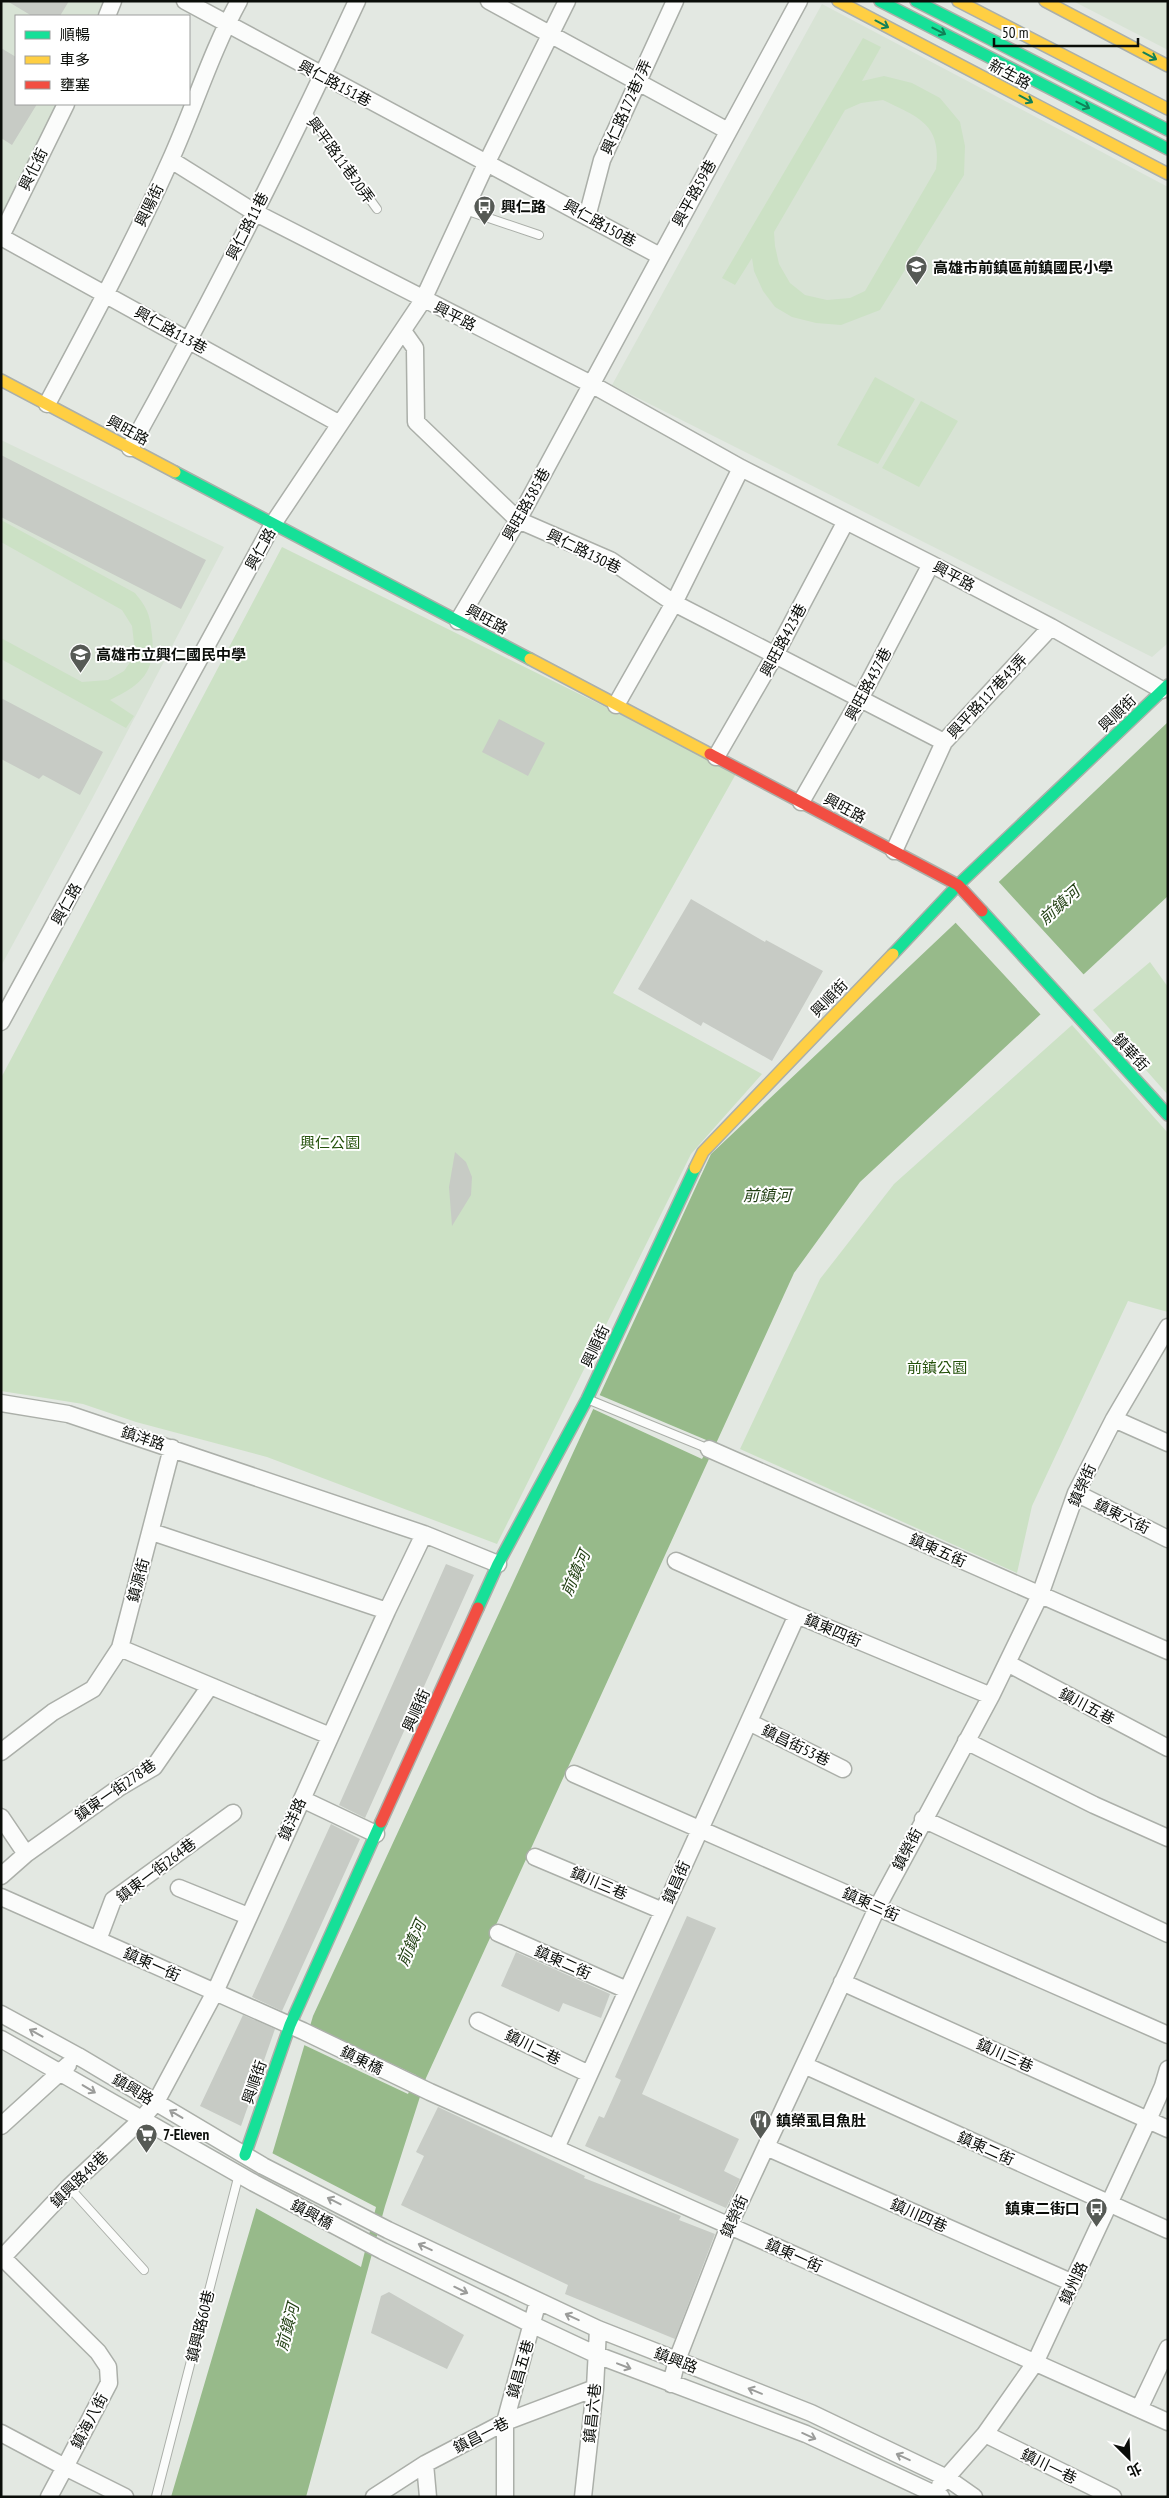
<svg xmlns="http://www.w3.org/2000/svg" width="1169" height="2498" viewBox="0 0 1169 2498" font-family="'PT Sans Narrow','Noto Sans TC',sans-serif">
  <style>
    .built { fill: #d8e3d5 }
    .green { fill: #cce1c5; fill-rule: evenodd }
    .water { fill: #97ba8a }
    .pier { fill: #e3e8e2 }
    .building { fill: #c7cbc5 }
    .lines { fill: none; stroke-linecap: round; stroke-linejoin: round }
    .lane-casing { stroke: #abafa9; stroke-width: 10 }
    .street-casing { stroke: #abafa9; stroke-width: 19 }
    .fast-casing { stroke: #abafa9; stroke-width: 14 }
    .slow-casing { stroke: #abafa9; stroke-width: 14 }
    .jam-casing { stroke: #abafa9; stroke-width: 14 }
    .lane { stroke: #fbfcfb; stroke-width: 8 }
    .street { stroke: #fbfcfb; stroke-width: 16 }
    .fast { stroke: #16e098; stroke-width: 11 }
    .slow { stroke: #ffcf43; stroke-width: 11 }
    .jam { stroke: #f24e42; stroke-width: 11 }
    .oneway { stroke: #118158 }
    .oneway2 { stroke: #9b9c9a }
    .labels { text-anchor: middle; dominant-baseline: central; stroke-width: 4; stroke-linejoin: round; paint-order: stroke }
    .street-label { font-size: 15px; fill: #0a0d09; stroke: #fff }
    .poi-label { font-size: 15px; font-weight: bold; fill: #0a0d09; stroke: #fff; text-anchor: start }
    .park-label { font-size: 15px; fill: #25520c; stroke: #fff }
    .water-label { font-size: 16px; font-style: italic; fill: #1f3e10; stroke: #fff }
  </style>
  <rect width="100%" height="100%" fill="#e3e8e2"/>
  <path class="built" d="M1 1H112L105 16H16V104H64L1 236Z
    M1073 1H1168V50Z
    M822 4 1168 187V643L1152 657 612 385Z
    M1 440 224 547 92 799 1 966Z"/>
  <path class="green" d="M863 38 881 47 862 81 884 76 912 83 940 98 960 122 965 146 964 175 880 310 841 325 816 323 792 317 775 307 763 291 754 271 752 258 735 285 722 278ZM883 100C918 117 942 124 936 169L865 291 850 298 827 300 805 295 790 283 779 264 775 246 774 232 845 110 861 103Z
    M875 377 915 399 878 464 837 445Z
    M921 401 958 421 919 487 882 468Z
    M1 520 135 593C148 609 150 615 152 635 156 673 141 685 110 700L134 716 126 728 1 659V638L82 682 108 680 124 671 133 658 134 643 132 626 122 610 1 542Z
    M282 547 737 772 613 993 762 1074 691 1154 497 1544 267 1457 136 1422 83 1404 1 1391V1078Z
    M1150 962 1168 987V1095L1093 1010Z
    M1072 1025 1168 1133V1312L1128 1301 1032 1506 1017 1573 740 1449 820 1279 894 1184Z"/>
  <path class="water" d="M1168 722V896L860 1182 794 1273 426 2078 385 2206 306 2497H171L313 2016 711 1154Z"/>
  <path class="pier" d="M997 880 1085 976 1042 1016 954 921Z
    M597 1394 711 1442 702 1459 591 1408Z
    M308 2025 416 2075 408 2094 302 2044Z
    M270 2152 376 2207 361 2267 254 2207Z"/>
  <path class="building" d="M7 1H69L60 16H32Z
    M1 48 16 57V104H37L12 145 1 138Z
    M1 455 206 560 181 609 1 517Z
    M1 698 103 752 80 795 43 775 39 779 1 759Z
    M499 719 545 743 528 776 482 752Z
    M691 899 765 942 766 940 823 971 772 1061 703 1022 701 1026 638 989Z
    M455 1152 466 1162 472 1177 471 1195 452 1226 449 1187Z
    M446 1564 474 1575 365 1818 339 1805Z
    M331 1824 360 1839 282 2011 252 1997Z
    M687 1916 716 1928 642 2094 739 2139 724 2171 740 2179 726 2208 585 2146 599 2116 604 2118 621 2080 615 2077Z
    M516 1952 610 1994 601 2018 563 2003 559 2012 501 1986Z
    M243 2015 275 2029 241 2126 200 2106Z
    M438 2107 585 2176 584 2178 681 2216 679 2220 715 2234 675 2339 565 2294 568 2285 401 2205 424 2156 416 2152Z
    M389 2292 464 2335 447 2369 371 2333 381 2296Z"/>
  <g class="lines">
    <defs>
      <path id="lane" d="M306 111 377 209
        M465 210 539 235
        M592 1401 709 1449
        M69 2187 144 2270
        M156 2497 239 2174"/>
      <path id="street" d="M185 1 660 256
        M489 1 728 131
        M107 16 113 1
        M171 160 254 212 591 384 741 468 931 564 1051 627 1162 690
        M587 217 602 160 675 1
        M1 236 66 104
        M1 237 340 424
        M403 331 415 348 416 422 518 520 610 560 674 603 944 742
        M47 404C90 324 133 244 170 161 194 108 211 52 239 1
        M130 448C211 302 287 153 357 1
        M458 621 518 520 799 1
        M616 705 674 603 741 468
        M716 757 775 655 846 521
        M801 802 860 699 931 564
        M894 851 944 742 1051 627
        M1 1022 273 524 423 300 487 162 567 1
        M1 1403 68 1414 424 1534 387 1611 215 1992 156 2102 141 2120 69 2187 3 2257
        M1114 1419 1168 1443
        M709 1449 1168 1651
        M1076 1493 1168 1539
        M152 1532 387 1611
        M424 1534 498 1564
        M676 1561 797 1615 991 1696
        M120 1648 330 1736
        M1007 1663 1168 1748
        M749 1722 843 1769
        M966 1741 1094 1805 1168 1838
        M1 1752 53 1712 93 1689 120 1648 172 1448
        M574 1774 1168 2035
        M302 1799 376 1834
        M1 1817 26 1854
        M923 1819 1168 1934
        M535 1857 663 1911
        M1 1876 26 1854 120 1787 154 1767 210 1686
        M179 1888 248 1916
        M1 1897 303 2031 430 2092 1168 2422
        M498 1933 627 1990
        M98 1940 113 1900 233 1813
        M842 1982 1168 2129
        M1 2014 78 2056 263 2166 388 2230 598 2329 811 2413 947 2478 974 2497
        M478 2021 589 2074
        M1 2039 254 2183 383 2251 533 2325 597 2355 806 2434 941 2497
        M804 2065 1168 2230
        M1 2126 68 2065
        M766 2147 1073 2283
        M556 2148 797 1615
        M1 2256 98 2352 108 2367 109 2383 65 2467 1 2433
        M671 2384 677 2360 729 2226 878 1906 991 1696 1040 1595 1076 1493 1114 1419 1168 1327
        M1139 2409 1168 2348
        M985 2434 1113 2497
        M425 2464 428 2497
        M940 2485 985 2434 1035 2363 1148 2120 1163 2086 1168 2069
        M49 2497 65 2467 125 2497
        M374 2497 425 2464 505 2422 595 2388
        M505 2497V2422L538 2301
        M583 2497 595 2388 598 2329"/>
      <path id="fast" d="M880 1 1168 149
        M916 1 1168 130
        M175 472 530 659
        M982 911 1168 1115
        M893 954 958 885 1168 685
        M478 1608 498 1564 587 1399 695 1168
        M245 2155 290 2025 381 1822"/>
      <path id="slow" d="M838 1 1168 174
        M958 1 1168 109
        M1045 1 1168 66
        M1 380 175 472
        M530 659 710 754
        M695 1168 703 1152 893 954"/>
      <path id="jam" d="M710 754 958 885 982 911
        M381 1822 478 1608"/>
    </defs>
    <use href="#lane" class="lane-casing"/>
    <use href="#street" class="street-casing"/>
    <use href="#fast" class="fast-casing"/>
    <use href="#slow" class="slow-casing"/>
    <use href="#jam" class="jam-casing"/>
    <use href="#lane" class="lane"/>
    <use href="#street" class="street"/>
    <use href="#fast" class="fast"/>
    <use href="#slow" class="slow"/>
    <use href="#jam" class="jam"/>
  </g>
  <defs><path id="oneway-shaft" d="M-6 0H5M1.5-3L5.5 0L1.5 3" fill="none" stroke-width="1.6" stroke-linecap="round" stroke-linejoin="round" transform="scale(1.25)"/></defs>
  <g class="oneway">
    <use href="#oneway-shaft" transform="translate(882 24) rotate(28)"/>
    <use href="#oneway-shaft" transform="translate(939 31) rotate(27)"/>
    <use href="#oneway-shaft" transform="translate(1150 56) rotate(28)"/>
    <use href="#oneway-shaft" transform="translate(1026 99) rotate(28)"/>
    <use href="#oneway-shaft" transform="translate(1083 105) rotate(27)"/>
  </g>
  <g class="oneway2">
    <use href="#oneway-shaft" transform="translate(36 2033) rotate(-151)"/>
    <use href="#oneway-shaft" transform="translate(89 2089) rotate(31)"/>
    <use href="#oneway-shaft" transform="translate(176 2114) rotate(-149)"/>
    <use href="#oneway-shaft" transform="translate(334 2201) rotate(-153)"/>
    <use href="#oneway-shaft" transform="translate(425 2247) rotate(-155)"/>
    <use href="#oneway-shaft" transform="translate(461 2290) rotate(26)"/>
    <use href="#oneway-shaft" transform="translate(572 2317) rotate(-155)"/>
    <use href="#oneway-shaft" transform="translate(624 2366) rotate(21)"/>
    <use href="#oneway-shaft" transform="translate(755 2391) rotate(-158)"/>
    <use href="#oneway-shaft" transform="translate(809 2436) rotate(24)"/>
    <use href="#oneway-shaft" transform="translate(903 2457) rotate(-155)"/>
  </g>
  <defs>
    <symbol id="bus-pin" viewBox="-11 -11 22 30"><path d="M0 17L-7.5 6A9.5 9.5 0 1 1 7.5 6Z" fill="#565a55" stroke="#fff"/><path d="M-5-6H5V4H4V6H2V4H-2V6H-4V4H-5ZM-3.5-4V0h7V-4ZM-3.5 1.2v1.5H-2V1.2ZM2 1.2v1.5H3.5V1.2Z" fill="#fff"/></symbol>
    <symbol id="school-pin" viewBox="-11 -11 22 30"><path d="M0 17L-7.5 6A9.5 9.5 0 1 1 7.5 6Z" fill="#565a55" stroke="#fff"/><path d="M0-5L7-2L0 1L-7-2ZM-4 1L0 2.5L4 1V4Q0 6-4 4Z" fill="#fff"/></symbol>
    <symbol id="restaurant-pin" viewBox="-11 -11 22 30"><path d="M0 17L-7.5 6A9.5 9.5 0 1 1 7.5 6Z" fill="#565a55" stroke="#fff"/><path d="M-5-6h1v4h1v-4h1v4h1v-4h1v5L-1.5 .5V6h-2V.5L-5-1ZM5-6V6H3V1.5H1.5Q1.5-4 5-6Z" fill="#fff"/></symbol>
    <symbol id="supermarket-pin" viewBox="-11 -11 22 30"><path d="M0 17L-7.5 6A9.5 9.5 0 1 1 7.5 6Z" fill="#565a55" stroke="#fff"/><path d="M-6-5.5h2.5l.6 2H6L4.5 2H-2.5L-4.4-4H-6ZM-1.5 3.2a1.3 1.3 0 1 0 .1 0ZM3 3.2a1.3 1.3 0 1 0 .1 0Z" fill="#fff"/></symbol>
  </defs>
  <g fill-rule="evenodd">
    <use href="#bus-pin" x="472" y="194" width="25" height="34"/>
    <use href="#school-pin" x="904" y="254" width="25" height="34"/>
    <use href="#school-pin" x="68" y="642" width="25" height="34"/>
    <use href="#restaurant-pin" x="748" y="2108" width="25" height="34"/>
    <use href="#supermarket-pin" x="134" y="2122" width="25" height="34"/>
    <use href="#bus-pin" x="1084" y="2196" width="25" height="34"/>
  </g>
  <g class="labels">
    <g class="street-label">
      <text transform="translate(1010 74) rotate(28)">新生路</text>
      <text transform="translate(335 83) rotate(28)">興仁路151巷</text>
      <text transform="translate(626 107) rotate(-66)">興仁路172巷7弄</text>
      <text transform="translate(341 160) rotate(54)">興平路11巷20弄</text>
      <text transform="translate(33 169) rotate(-64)">興化街</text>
      <text transform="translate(694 193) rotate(-61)">興平路59巷</text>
      <text transform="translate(149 205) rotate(-64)">興陽街</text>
      <text transform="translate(600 223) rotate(29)">興仁路150巷</text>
      <text transform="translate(247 226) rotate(-63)">興仁路11巷</text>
      <text transform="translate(455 316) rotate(27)">興平路</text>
      <text transform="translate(171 330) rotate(29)">興仁路113巷</text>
      <text transform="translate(128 430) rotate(28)">興旺路</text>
      <text transform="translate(526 504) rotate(-61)">興旺路385巷</text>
      <text transform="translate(260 549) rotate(-61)">興仁路</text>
      <text transform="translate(584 551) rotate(26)">興仁路130巷</text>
      <text transform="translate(954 576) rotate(28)">興平路</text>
      <text transform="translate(487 619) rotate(28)">興旺路</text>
      <text transform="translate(783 640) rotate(-62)">興旺路423巷</text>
      <text transform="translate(868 684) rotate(-62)">興旺路437巷</text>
      <text transform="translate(987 696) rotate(-47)">興平路117巷43弄</text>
      <text transform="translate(1117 713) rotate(-44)">興順街</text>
      <text transform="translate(845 808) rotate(28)">興旺路</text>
      <text transform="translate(66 904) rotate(-61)">興仁路</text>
      <text transform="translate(829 998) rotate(-46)">興順街</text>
      <text transform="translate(1131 1052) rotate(47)">鎮華街</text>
      <text transform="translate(595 1346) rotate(-65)">興順街</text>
      <text transform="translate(143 1438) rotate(18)">鎮洋路</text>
      <text transform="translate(1082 1485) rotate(-66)">鎮榮街</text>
      <text transform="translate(1122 1516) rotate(26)">鎮東六街</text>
      <text transform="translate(938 1550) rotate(24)">鎮東五街</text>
      <text transform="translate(138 1580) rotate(-75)">鎮源街</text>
      <text transform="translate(833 1630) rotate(23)">鎮東四街</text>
      <text transform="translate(1087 1706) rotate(28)">鎮川五巷</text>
      <text transform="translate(416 1710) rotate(-66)">興順街</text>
      <text transform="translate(796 1745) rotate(26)">鎮昌街53巷</text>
      <text transform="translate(115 1790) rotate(-35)">鎮東一街278巷</text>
      <text transform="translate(292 1819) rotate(-66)">鎮洋路</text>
      <text transform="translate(907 1849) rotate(-62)">鎮榮街</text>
      <text transform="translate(156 1870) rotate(-37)">鎮東一街264巷</text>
      <text transform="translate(676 1882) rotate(-66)">鎮昌街</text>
      <text transform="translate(599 1883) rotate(23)">鎮川三巷</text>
      <text transform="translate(871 1904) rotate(24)">鎮東三街</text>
      <text transform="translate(563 1962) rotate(24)">鎮東二街</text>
      <text transform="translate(152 1964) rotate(24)">鎮東一街</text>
      <text transform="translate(533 2047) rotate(26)">鎮川二巷</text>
      <text transform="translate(1005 2055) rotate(24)">鎮川三巷</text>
      <text transform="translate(362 2060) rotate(26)">鎮東橋</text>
      <text transform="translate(254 2082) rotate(-71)">興順街</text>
      <text transform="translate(133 2089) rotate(31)">鎮興路</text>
      <text transform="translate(986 2148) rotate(24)">鎮東二街</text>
      <text transform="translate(79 2179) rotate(-44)">鎮興路48巷</text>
      <text transform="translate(312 2214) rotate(28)">鎮興橋</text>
      <text transform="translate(919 2215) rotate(24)">鎮川四巷</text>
      <text transform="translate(734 2216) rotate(-66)">鎮榮街</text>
      <text transform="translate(794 2255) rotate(24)">鎮東一街</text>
      <text transform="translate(1073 2283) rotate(-65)">鎮州路</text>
      <text transform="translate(200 2326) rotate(-76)">鎮興路60巷</text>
      <text transform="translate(676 2360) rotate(21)">鎮興路</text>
      <text transform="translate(520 2369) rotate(-74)">鎮昌五巷</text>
      <text transform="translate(592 2413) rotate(-84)">鎮昌六巷</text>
      <text transform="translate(89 2421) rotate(-62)">鎮海八街</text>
      <text transform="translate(481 2435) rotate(-27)">鎮昌一巷</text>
      <text transform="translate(1049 2466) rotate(26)">鎮川一巷</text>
    </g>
    <g class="poi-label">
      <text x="501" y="206">興仁路</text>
      <text x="933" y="267">高雄市前鎮區前鎮國民小學</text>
      <text x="96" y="654">高雄市立興仁國民中學</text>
      <text x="776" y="2120">鎮榮虱目魚肚</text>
      <text x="163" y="2134">7-Eleven</text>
      <text x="1080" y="2208" text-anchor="end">鎮東二街口</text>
    </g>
    <g class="park-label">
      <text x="330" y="1142">興仁公園</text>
      <text x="937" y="1367">前鎮公園</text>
    </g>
    <g class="water-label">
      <text transform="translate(1059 905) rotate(-42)">前鎮河</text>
      <text x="767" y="1195">前鎮河</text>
      <text transform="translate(575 1573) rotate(-66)">前鎮河</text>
      <text transform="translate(411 1943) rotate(-66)">前鎮河</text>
      <text transform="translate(287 2327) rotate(-75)">前鎮河</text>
    </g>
  </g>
  <rect width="1169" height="2498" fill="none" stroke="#0a0d09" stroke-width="5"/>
  <rect x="15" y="15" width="175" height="90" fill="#ffffff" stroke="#9d9e9d"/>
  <rect x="25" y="31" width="25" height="8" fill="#16e098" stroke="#9d9e9d"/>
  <text x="60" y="40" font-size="15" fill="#0a0d09">順暢</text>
  <rect x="25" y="56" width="25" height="8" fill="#ffcf43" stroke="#9d9e9d"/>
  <text x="60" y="65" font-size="15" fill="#0a0d09">車多</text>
  <rect x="25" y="81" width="25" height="8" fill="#f24e42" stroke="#9d9e9d"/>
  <text x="60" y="90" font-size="15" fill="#0a0d09">壅塞</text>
  <g transform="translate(1129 2458) rotate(156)" stroke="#ffffff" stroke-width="4" paint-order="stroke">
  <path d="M0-4L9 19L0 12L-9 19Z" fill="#0a0d09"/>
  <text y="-8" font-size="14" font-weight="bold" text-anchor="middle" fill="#0a0d09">北</text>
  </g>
  <path d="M994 38v8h144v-8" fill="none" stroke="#0a0d09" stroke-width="2.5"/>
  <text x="1002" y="38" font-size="15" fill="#0a0d09" stroke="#ffffff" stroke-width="4" paint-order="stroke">50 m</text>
</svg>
